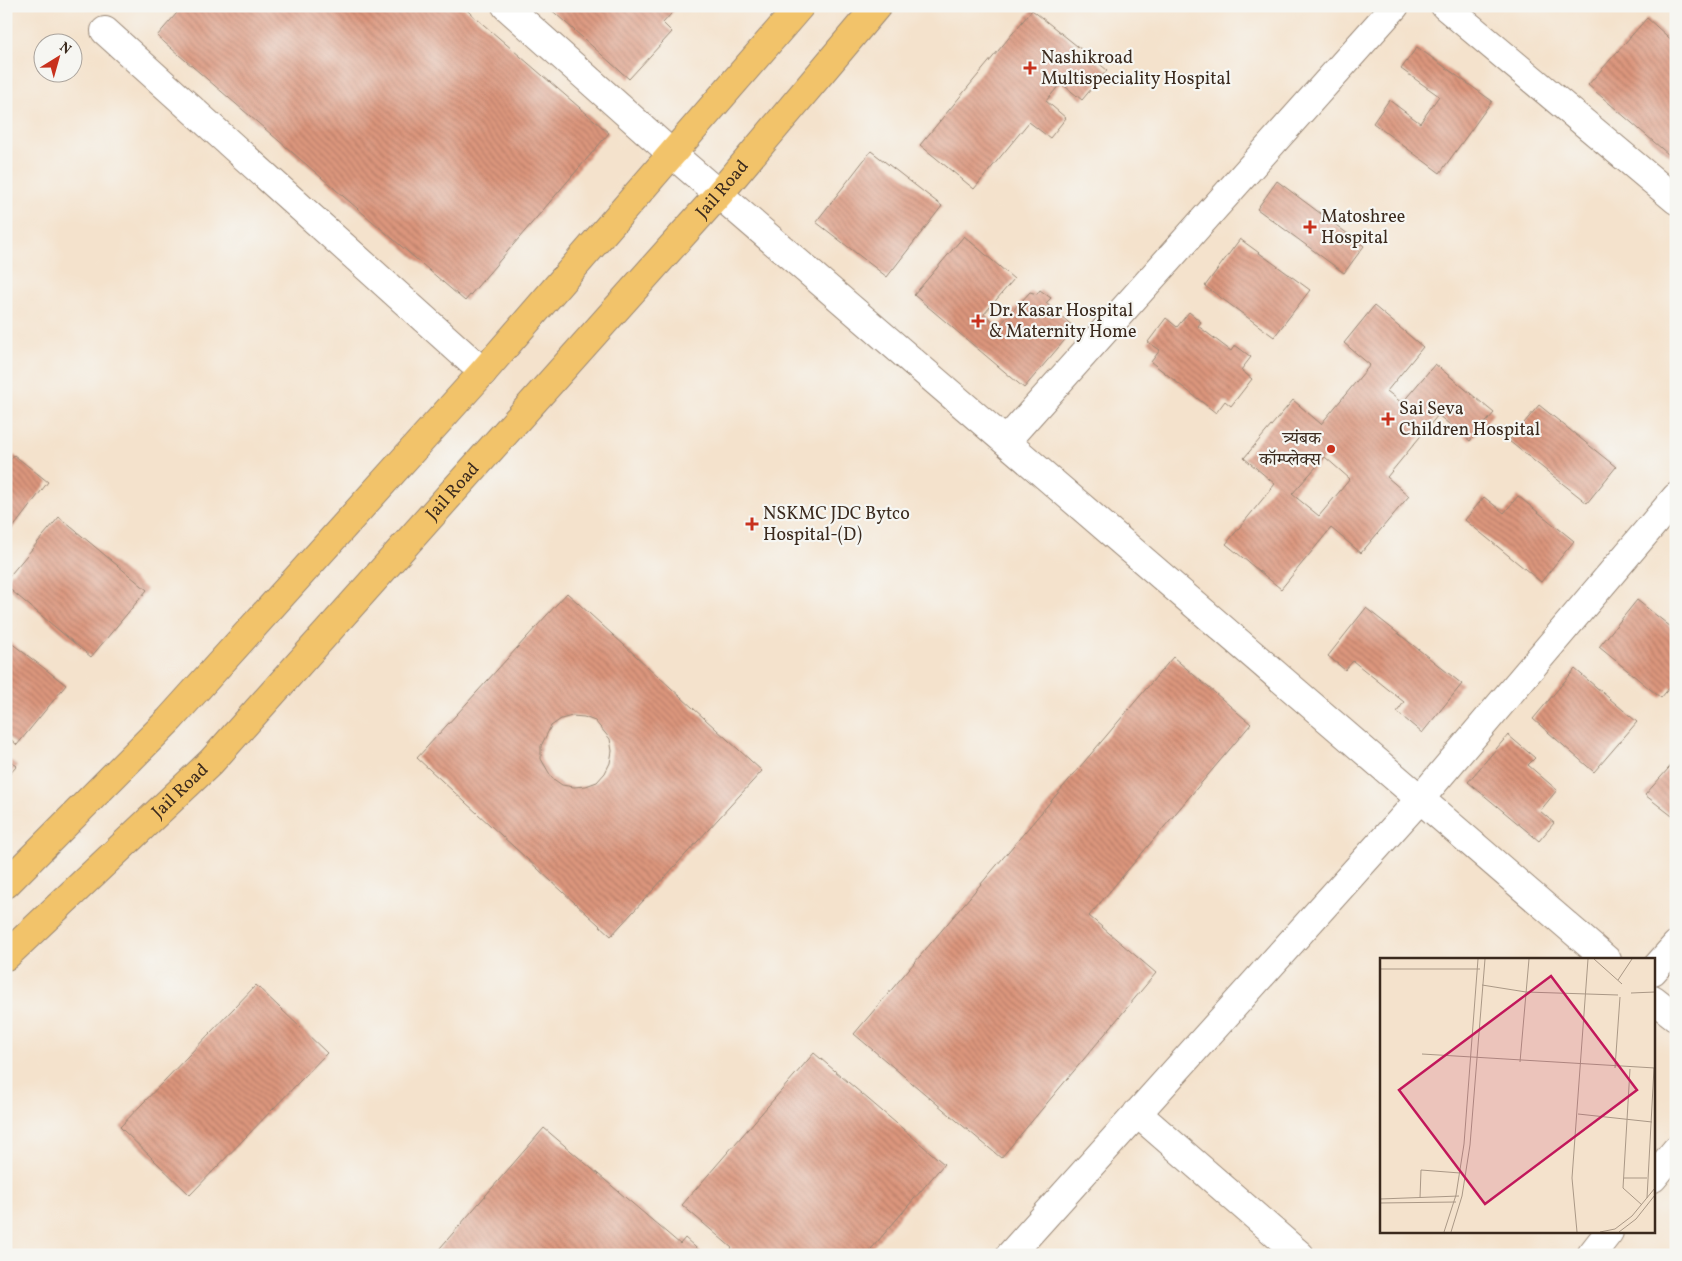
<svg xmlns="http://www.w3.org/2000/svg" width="1682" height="1261" viewBox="0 0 1682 1261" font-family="Vollkorn,'Noto Serif Devanagari',serif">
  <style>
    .building { fill: url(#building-back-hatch); fill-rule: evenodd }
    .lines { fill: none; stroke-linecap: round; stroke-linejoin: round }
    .minor-casing { stroke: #988675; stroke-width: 30 }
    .major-casing { stroke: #988675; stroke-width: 30 }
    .minor { stroke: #fff; stroke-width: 28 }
    .major { stroke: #f2c36a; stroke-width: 28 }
    .poi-dot { fill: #c8321e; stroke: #f6f6f2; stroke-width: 2 }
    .labels { text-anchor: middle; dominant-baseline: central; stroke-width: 4.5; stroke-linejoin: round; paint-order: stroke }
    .poi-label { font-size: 18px; fill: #3b2a1e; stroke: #f6f6f2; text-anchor: start }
    .street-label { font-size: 18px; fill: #3b2a1e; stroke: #f6f6f2 }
    .inset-road { fill: none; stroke: #aa9886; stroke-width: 1 }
    .view { fill: #c2185b; fill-opacity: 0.15; stroke: #c2185b; stroke-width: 2.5 }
    .inset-edge { fill: none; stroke: #3b2a1e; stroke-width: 2.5 }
  </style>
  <defs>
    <pattern id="building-back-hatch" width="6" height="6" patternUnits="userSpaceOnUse" patternTransform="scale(1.25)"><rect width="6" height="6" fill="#dc967d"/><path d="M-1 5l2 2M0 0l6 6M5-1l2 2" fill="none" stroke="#b47b66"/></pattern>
  </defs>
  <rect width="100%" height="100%" fill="#f6f6f2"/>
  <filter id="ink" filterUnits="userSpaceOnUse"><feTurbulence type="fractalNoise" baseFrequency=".02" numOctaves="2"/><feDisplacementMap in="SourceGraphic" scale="10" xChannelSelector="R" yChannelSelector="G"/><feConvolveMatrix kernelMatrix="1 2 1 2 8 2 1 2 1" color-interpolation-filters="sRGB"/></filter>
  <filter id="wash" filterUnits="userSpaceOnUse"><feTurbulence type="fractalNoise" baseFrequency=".0096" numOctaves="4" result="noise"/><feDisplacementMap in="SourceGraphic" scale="20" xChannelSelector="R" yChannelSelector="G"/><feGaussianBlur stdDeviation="1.12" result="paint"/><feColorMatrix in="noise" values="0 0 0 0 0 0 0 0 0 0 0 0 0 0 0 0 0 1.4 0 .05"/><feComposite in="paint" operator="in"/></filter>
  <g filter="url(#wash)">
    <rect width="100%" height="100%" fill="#f4e2cc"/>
    <g id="blocks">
      <path class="building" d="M183 6H462L609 133 465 301 157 36Z
        M547 6H678L663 23 672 32 629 79Z
        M1032 10 1107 70 1082 100 1061 83 1046 101 1066 118 1050 138 1029 122 974 189 920 145Z
        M1647 18 1676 44V161L1588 85Z
        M1417 47 1492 101 1440 173 1373 123 1389 100 1420 123 1439 96 1401 69Z
        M871 151 942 206 887 277 816 222Z
        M1277 181 1364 246 1344 273 1257 209Z
        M964 236 1014 279 984 314 999 326 1030 292 1037 294 1040 290 1051 298 1046 303 1075 328 1024 388 914 295Z
        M1240 239 1310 290 1274 337 1205 286Z
        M1374 306 1423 347 1387 391 1402 403 1435 364 1494 413 1470 441 1438 415 1387 477 1409 496 1361 553 1331 528 1281 589 1226 544 1275 484 1244 458 1293 400 1321 424 1370 365 1344 343ZM1325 457 1350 479 1319 516 1292 494Z
        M1189 312 1201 322 1198 326 1231 351 1235 345 1251 357 1241 370 1252 379 1231 406 1225 401 1216 413 1151 362 1160 350 1148 342 1166 318 1177 327Z
        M1539 405 1616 467 1587 503 1509 441Z
        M14 455 48 482 6 537V466Z
        M1518 496 1574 541 1541 582 1465 520 1484 497 1504 513Z
        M59 517 147 590 91 657 6 586V580Z
        M567 593 762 771 611 936 417 758ZM572 716 584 717 595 721 610 739 612 751 610 763 605 773 597 782 586 786 574 787 562 785 552 778 541 759V746L551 726 561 719Z
        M1637 600 1676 631V691L1670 687 1661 698 1599 647Z
        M1366 608 1462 684 1422 733 1397 712 1404 702 1353 661 1345 670 1328 656Z
        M6 639 66 685 17 745 6 735Z
        M1173 657 1251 724 1089 916 1156 973 1001 1158 854 1034Z
        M1575 669 1637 722 1594 772 1533 719Z
        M1508 735 1535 758 1528 765 1557 790 1540 811 1554 823 1539 841 1468 782Z
        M6 757 17 766 6 778Z
        M1676 760V819L1645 795Z
        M256 985 327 1053 190 1195 120 1127Z
        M814 1053 944 1164 866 1255H726L732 1248 682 1205Z
        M544 1128 680 1244 685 1238 704 1255H434Z"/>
    </g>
  </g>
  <g filter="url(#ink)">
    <use href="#blocks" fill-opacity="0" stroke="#988675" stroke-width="1"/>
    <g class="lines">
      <defs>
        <path id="minor" d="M506 6 671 153 1607 960
          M1445 6 1676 200
          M105 31 483 372
          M1006 441 1395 6
          M1653 971 1676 945
          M1653 999 1676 1017
          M1137 1113 1300 1255
          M1653 1178 1676 1150
          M1010 1255 1420 799 1676 497
          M1591 1255 1609 1232"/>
        <g id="major">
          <path d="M6 884 170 719 483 372 800 6"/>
          <path id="s1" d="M6 956 211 762 719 194 877 6"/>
        </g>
      </defs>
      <use href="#minor" class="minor-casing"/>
      <use href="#major" class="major-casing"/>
      <use href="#minor" class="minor"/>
      <use href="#major" class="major"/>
    </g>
  </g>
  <g class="poi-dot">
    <path d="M1027.5 60.5h5v5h5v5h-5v5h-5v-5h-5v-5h5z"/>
    <path d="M1307.5 219.5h5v5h5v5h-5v5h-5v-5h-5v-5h5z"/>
    <path d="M975.5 313.5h5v5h5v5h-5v5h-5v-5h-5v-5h5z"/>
    <path d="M1385.5 411.5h5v5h5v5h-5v5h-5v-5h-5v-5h5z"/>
    <circle cx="1331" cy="449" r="5"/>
    <path d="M749.5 516.5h5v5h5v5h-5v5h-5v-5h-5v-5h5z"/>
  </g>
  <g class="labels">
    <g class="poi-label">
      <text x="1041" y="58">Nashikroad<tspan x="1041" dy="21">Multispeciality Hospital</tspan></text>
      <text x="1321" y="217">Matoshree<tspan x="1321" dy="21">Hospital</tspan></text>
      <text x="989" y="311">Dr. Kasar Hospital<tspan x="989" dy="21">&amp; Maternity Home</tspan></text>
      <text x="1399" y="409">Sai Seva<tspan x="1399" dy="21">Children Hospital</tspan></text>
      <text x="1321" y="439" text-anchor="end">त्र्यंबक<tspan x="1321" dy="21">कॉम्प्लेक्स</tspan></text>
      <text x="763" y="514">NSKMC JDC Bytco<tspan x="763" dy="21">Hospital-(D)</tspan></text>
    </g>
    <g class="street-label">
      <text stroke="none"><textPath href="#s1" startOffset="1050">Jail Road</textPath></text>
      <text stroke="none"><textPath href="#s1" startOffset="645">Jail Road</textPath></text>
      <text stroke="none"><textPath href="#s1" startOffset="240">Jail Road</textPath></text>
    </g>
  </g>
  <g transform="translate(1380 958)">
    <rect width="275" height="275" fill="#f4e2cc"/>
    <path class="inset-road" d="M214 1 242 26M0 11H100M238 22 252 1M102 27 146 34 238 37M251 35 275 34M42 96 275 110M140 104 149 1M235 110 240 39M250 111 243 230 262 247M198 156 272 164M244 220H267M40 240 41 212 80 215M267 240 274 110M0 241 79 238M0 245 76 244M64 274 76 237 84 186 98 1M71 274 82 238 90 187 105 1M197 274 192 220 208 1M220 274 235 271 252 258 275 230M239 274 256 261 275 237"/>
    <path class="view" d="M171 18 257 132 105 246 19 132Z"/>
    <rect width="275" height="275" class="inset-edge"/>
  </g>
  <rect width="1682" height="1261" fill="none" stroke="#f6f6f2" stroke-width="25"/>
  <g transform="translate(58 58) rotate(37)"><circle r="24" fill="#f6f6f2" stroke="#aba49d"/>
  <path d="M0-4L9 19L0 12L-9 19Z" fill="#c8321e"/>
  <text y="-8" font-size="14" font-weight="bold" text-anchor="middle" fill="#3b2a1e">N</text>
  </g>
</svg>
